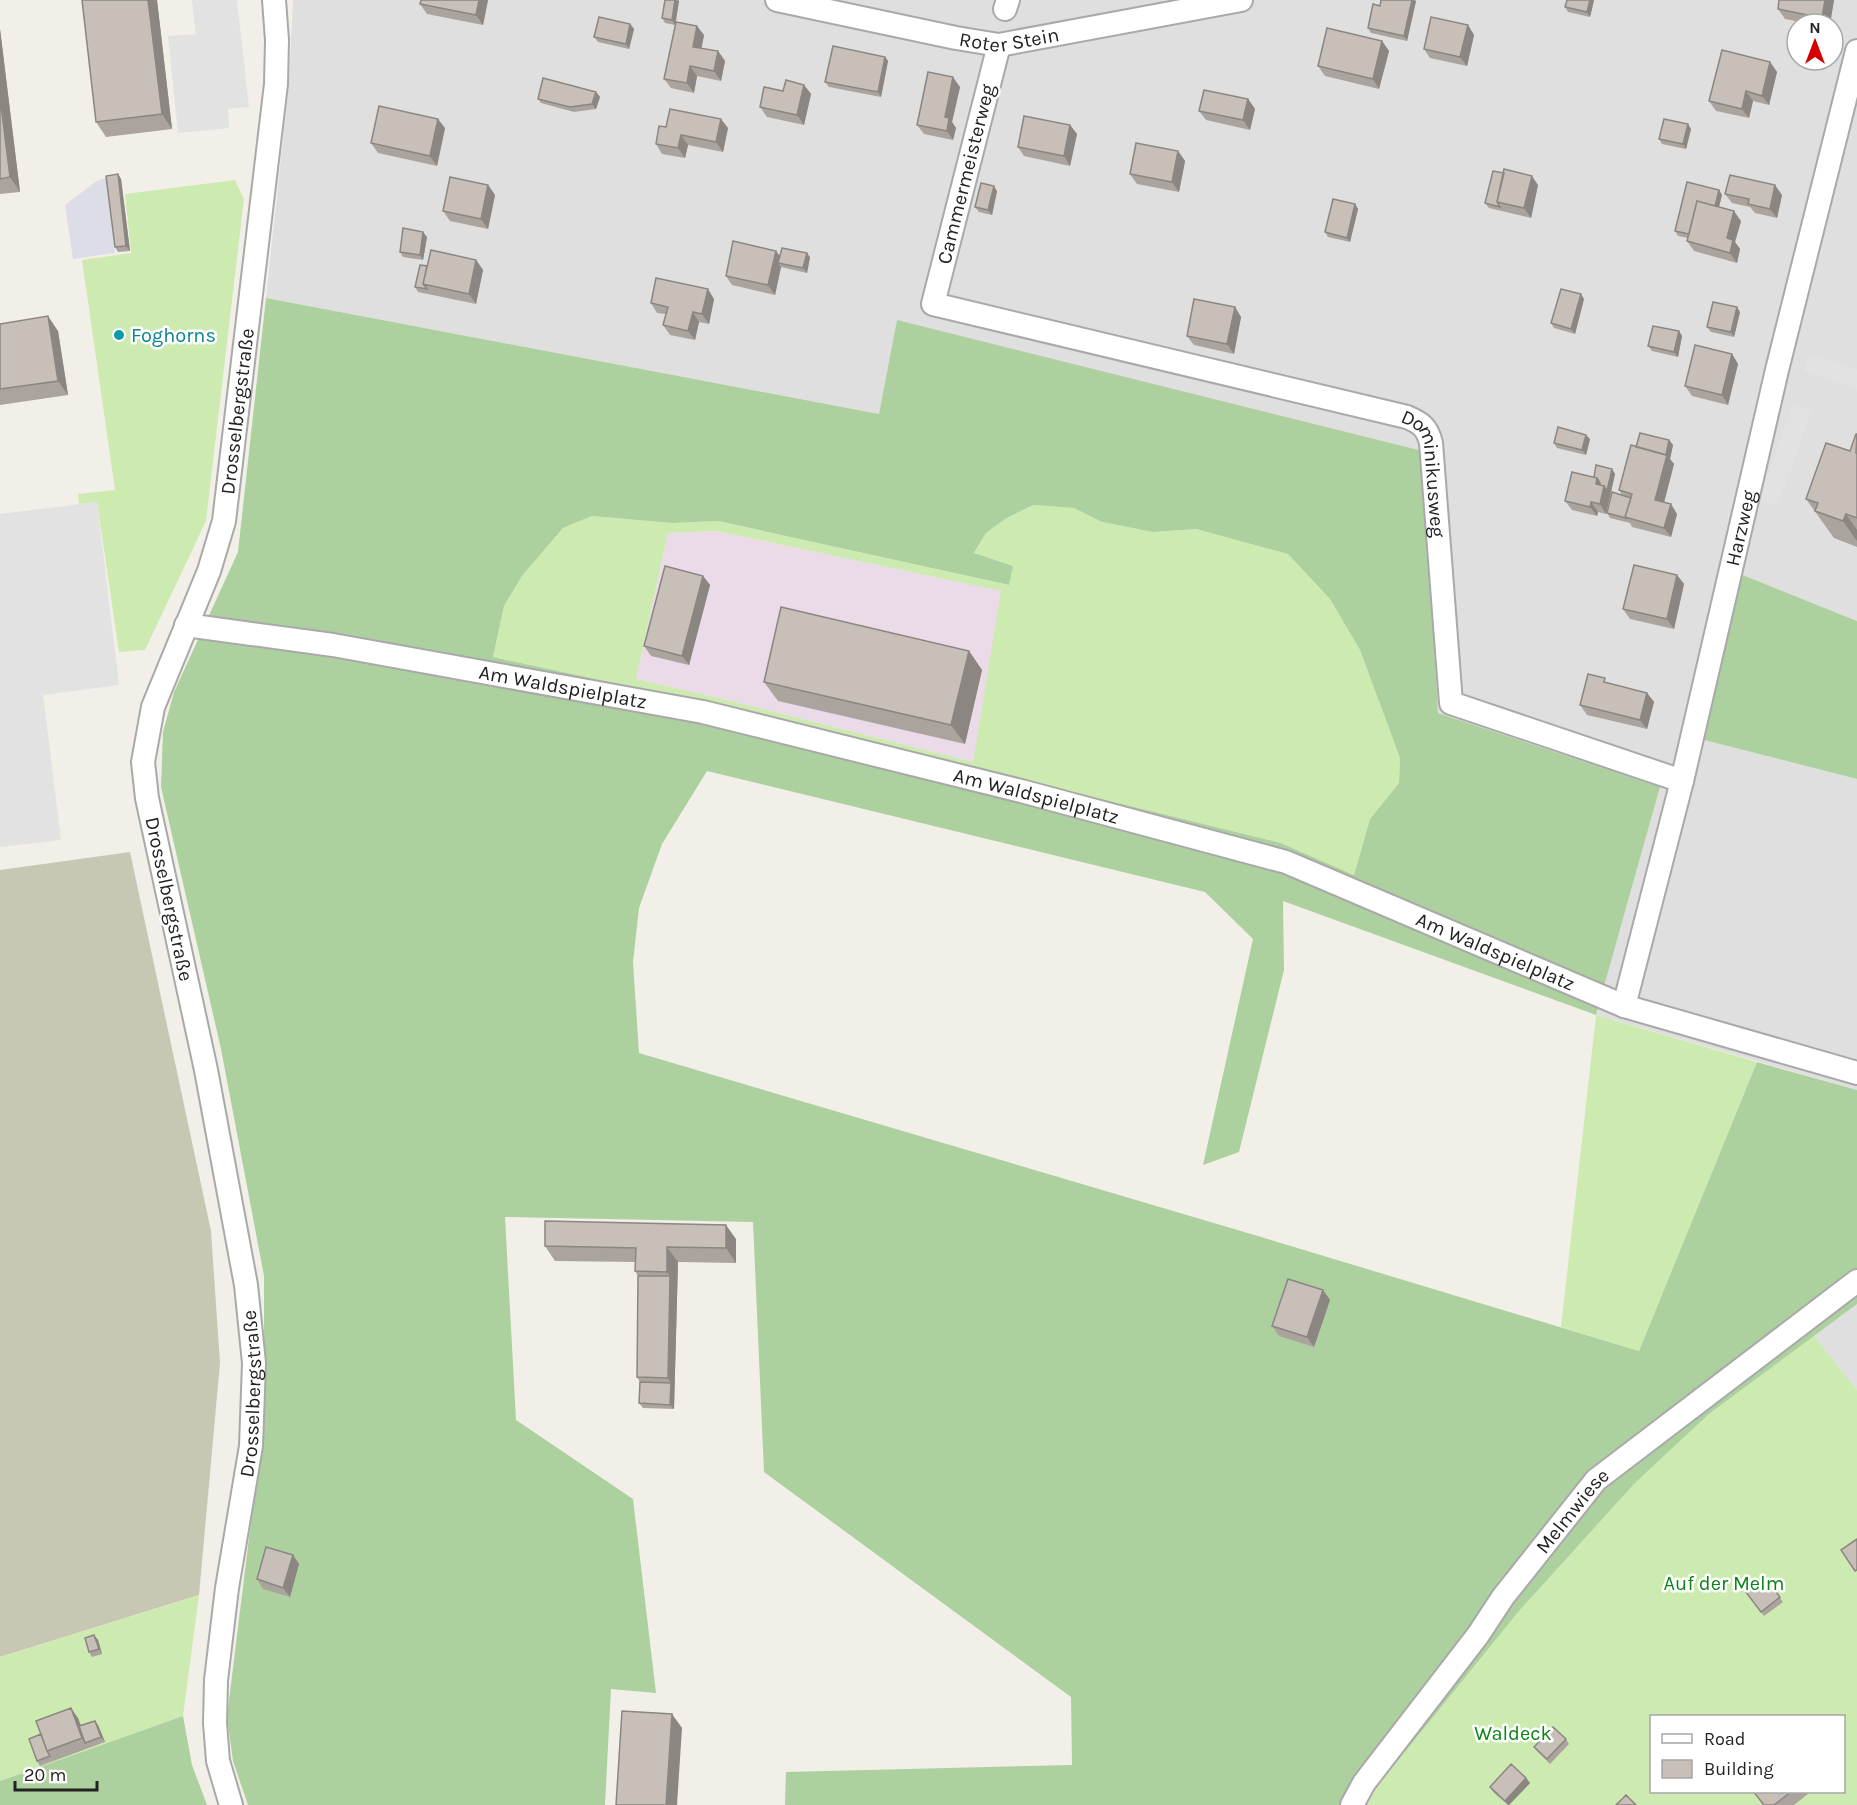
<svg xmlns="http://www.w3.org/2000/svg" width="1857" height="1805" viewBox="0 0 1857 1805" font-family="Karla,sans-serif">
  <style>
    .residential { fill: #e0dfdf; fill-rule: evenodd }
    .industrial { fill: #ebdbe8 }
    .construction { fill: #c7c7b4 }
    .grass { fill: #cdebb0; fill-rule: evenodd }
    .forest { fill: #add19e; fill-rule: evenodd }
    .parking { fill: #e2e2e2 }
    .plaza { fill: #dddde8 }
    .lines { fill: none; stroke-linecap: round; stroke-linejoin: round }
    .minor-casing { stroke: #a9a9a9; stroke-width: 26 }
    .minor { stroke: #fff; stroke-width: 22 }
    .wall { fill: #aba49e }
    .shaded-wall { fill: #8b8681 }
    .building { fill: #c7bfb8; stroke: #8b8681; stroke-width: 1.5 }
    .culture-dot { fill: #0f9aa8; stroke: #fff; stroke-width: 2 }
    .labels { text-anchor: middle; dominant-baseline: central; stroke-width: 5; stroke-linejoin: round; paint-order: stroke }
    .street-label { font-size: 20px; fill: #222; stroke: #fff }
    .culture-label { font-size: 20px; fill: #0d838f; stroke: #fff; text-anchor: start }
    .park-label { font-size: 20px; fill: #0c8416; stroke: #fff }
  </style>
  <rect width="100%" height="100%" fill="#f2efe9"/>
  <path class="residential" d="M293 0H1857V621L1740 574 1704 740 1857 779V1090L1596 1015 1660 787 1438 713 1423 451 897 321 879 414 266 298 289 83ZM1797 24H1833V60H1797Z
    M1857 1304V1390L1814 1336Z"/>
  <path class="industrial" d="M717 531 1002 591 973 762 715 697 636 679 668 533Z"/>
  <path class="construction" d="M130 852 211 1231 220 1363 199 1595 0 1657V870Z"/>
  <path class="grass" d="M235 180 244 199 206 521 145 650 119 652 97 502 79 504 78 494 115 490 82 260 131 253 125 194Z
    M1033 505 1074 508 1102 522 1153 532 1196 529 1288 554 1330 599 1360 650 1400 758 1399 783 1370 819 1354 875 1281 843 727 707 493 657 504 606 522 576 563 528 592 516 672 523 718 521 1008 585 1013 566 974 554 986 533 1005 519ZM717 531 1001 591 973 762 715 697 636 679 668 533Z
    M1596 1015 1757 1062 1639 1351 1561 1327Z
    M1814 1336 1857 1390V1805H1365L1374 1790 1519 1611 1635 1483 1709 1414ZM1652 1716H1844V1792H1652Z
    M199 1595 183 1716 0 1781V1657Z"/>
  <path class="forest" d="M266 298 879 414 897 320 1423 451 1438 713 1660 787 1596 1015 1283 901 1284 970 1239 1152 1203 1165 1253 939 1205 892 707 771 662 844 639 908 633 962 639 1053 1251 1234 1639 1351 1757 1062 1857 1090V1304L1709 1414 1635 1483 1519 1611 1374 1790 1365 1805H785L786 1772 1072 1765 1071 1697 764 1472 753 1222 505 1217 516 1420 633 1499 656 1693 611 1689 605 1805H248L233 1761 227 1717 264 1416V1276L221 1049 161 787 163 732 174 692 238 552ZM1033 505 1074 508 1102 522 1153 532 1196 529 1288 554 1330 599 1360 650 1400 758 1399 783 1370 819 1354 875 1281 843 727 707 493 657 504 606 522 576 563 528 592 516 672 523 718 521 1009 585 1013 566 974 553 986 533 1005 519Z
    M1740 574 1857 621V779L1704 740Z
    M183 1716 192 1765 207 1805H0V1781Z"/>
  <path class="parking" d="M192 0H237L249 107 228 109 229 128 178 133 168 36 196 34Z
    M1810 354 1857 370V389L1804 370Z
    M1793 404 1812 411 1778 506 1759 499Z
    M97 502 119 685 43 695 61 840 0 847V514Z"/>
  <path class="plaza" d="M107 178 115 253 73 259 65 205 98 180Z"/>
  <g class="lines">
    <defs>
      <g id="minor">
        <path id="s1" d="M777 0 956 38 999 45 1241 0"/>
        <path d="M1005 9 1008 0"/>
        <path id="s2" d="M999 45 933 304 1407 417C1421 423 1427 427 1431 443L1451 703 1682 781"/>
        <path id="s3" d="M186 625 333 645 703 712 1025 792 1286 862 1624 1006 1857 1073"/>
        <path id="s4" d="M1624 1006 1682 781 1777 370 1857 51"/>
        <path id="s5" d="M231 1805 218 1761 215 1723 216 1680 227 1588 251 1446 254 1363 246 1285 206 1070 147 798 143 762 153 707 209 571 224 521 276 84 277 40 274 0"/>
        <path id="s6" d="M1352 1805 1364 1783 1478 1635 1503 1597 1596 1480 1857 1281"/>
      </g>
    </defs>
    <use href="#minor" class="minor-casing"/>
    <use href="#minor" class="minor"/>
  </g>
  <path class="wall" d="M82 0H157L172 129 106 137 96 122Z
    M488 0 483 25 427 14 420 4Z
    M665 0H679L676 22 704 35 701 48 718 51 725 61 721 81 697 76 694 93 671 88 664 79 675 25 665 23 662 18Z
    M1381 0H1415L1416 1 1407 41 1371 33 1368 28 1380 6Z
    M1594 0 1590 17 1568 12 1565 7Z
    M1834 0 1830 24H1811L1785 19 1778 9Z
    M630 24 634 29 629 49 598 42 594 37Z
    M1468 25 1474 35 1467 66 1430 58 1424 49Z
    M0 29 20 192 0 194Z
    M1382 41 1389 51 1379 89 1325 76 1318 66Z
    M885 57 888 61 881 97 829 87 825 82Z
    M1770 62 1777 72 1769 105 1753 101 1749 118 1716 111 1709 101Z
    M804 85 811 94 804 125 767 117 760 107Z
    M960 87 952 122 956 128 953 140 924 134 917 125Z
    M596 92 600 97 596 109 574 112 541 103 538 99Z
    M1248 99 1255 109 1250 130 1206 120 1199 111Z
    M1070 125 1077 134 1070 166 1024 156 1018 147Z
    M666 127 728 128 723 152 688 145 685 158 662 154 656 144Z
    M445 128 437 166 378 153 371 143Z
    M1691 129 1686 149 1662 144 1659 139Z
    M1178 151 1185 161 1179 192 1137 184 1130 174Z
    M118 174 121 179 130 251 118 252 115 247Z
    M488 185 495 195 488 229 450 221 443 211Z
    M1538 185 1531 218 1489 208 1485 203Z
    M1719 190 1722 195 1719 207 1741 221 1735 242 1740 249 1737 263 1694 251 1687 241 1688 238 1678 236 1675 231Z
    M997 191 992 215 979 212 975 207Z
    M1725 194 1782 195 1777 218 1755 213 1750 207 1732 203Z
    M1355 204 1358 209 1350 242 1328 237 1325 232Z
    M427 237 423 260 403 257 400 252Z
    M776 251 780 256 810 257 807 273 781 267 775 295 732 285 726 276Z
    M476 260 483 270 476 304 418 292 415 287 427 266Z
    M714 299 709 324 699 322 695 340 670 335 663 325 666 314 657 313 651 303Z
    M1584 299 1575 334 1554 328 1551 323Z
    M1235 307 1241 317 1234 354 1194 345 1187 336Z
    M1740 312 1734 337 1711 332 1707 327Z
    M0 324 58 331 68 395 0 405Z
    M1679 331 1682 336 1678 357 1652 351 1648 346Z
    M1732 354 1738 364 1728 405 1692 396 1685 386Z
    M1857 434V547L1834 538 1806 499 1850 451Z
    M1590 439 1586 455 1557 448 1554 443Z
    M1669 440 1673 445 1670 459 1674 464 1664 503 1677 514 1671 537 1632 527 1630 523 1610 518 1607 513 1622 495 1619 490 1636 447Z
    M1612 469 1615 474 1606 514 1598 512 1597 516 1572 510 1565 501 1594 477Z
    M1677 575 1684 584 1674 629 1630 619 1623 609Z
    M703 576 710 585 689 665 651 656 644 646Z
    M969 651 982 670 965 744 778 701 764 682Z
    M1647 693 1654 702 1647 729 1587 715 1580 705Z
    M736 1239V1263L678 1262 674 1409 643 1408 639 1403 640 1382 637 1377 638 1276 635 1271V1262L555 1261 545 1246Z
    M1323 1290 1330 1300 1314 1347 1279 1336 1272 1326Z
    M293 1555 299 1564 290 1597 263 1589 257 1579Z
    M1764 1576 1783 1602 1764 1616 1745 1591Z
    M94 1635 98 1640 102 1654 92 1657 89 1652Z
    M78 1718 81 1726 98 1725 105 1742 40 1766 37 1761 41 1734Z
    M1566 1739 1569 1744 1550 1764 1537 1751 1534 1747Z
    M1526 1778 1530 1783 1509 1805H1508L1493 1792 1490 1787Z
    M1753 1791H1808L1809 1793 1794 1805H1763Z"/>
  <path class="shaded-wall" d="M148 0H157L172 129 162 114Z
    M479 0H488L483 25 476 15Z
    M675 0 679 1 675 25 672 20Z
    M1412 0 1416 1 1407 41 1404 36Z
    M1590 0H1594L1590 17 1587 12Z
    M1825 0H1834L1830 24H1827L1822 18Z
    M630 24 634 29 629 49 626 44Z
    M1468 25 1474 35 1467 66 1460 57Z
    M697 26 704 35 700 56 693 47Z
    M0 29 20 192 10 177 0 97Z
    M1382 41 1389 51 1379 89 1373 79Z
    M718 51 725 61 721 81 714 71Z
    M885 57 888 61 881 97 878 92Z
    M1770 62 1777 72 1769 105 1762 96Z
    M690 66 697 76 694 93 687 83Z
    M953 77 960 87 952 122 956 128 953 140 947 131 945 117Z
    M804 85 811 94 804 125 797 115Z
    M1746 91 1753 101 1749 118 1742 109Z
    M596 92 600 97 596 109 592 104Z
    M1248 99 1255 109 1250 130 1243 120Z
    M438 119 445 128 437 166 430 156Z
    M721 119 728 128 723 152 716 142Z
    M1688 124 1691 129 1686 149 1683 144Z
    M1070 125 1077 134 1070 166 1064 156Z
    M681 135 688 145 685 158 678 148Z
    M1178 151 1185 161 1179 192 1172 182Z
    M118 174 121 179 130 251 126 246Z
    M1532 176 1538 185 1531 218 1524 208Z
    M488 185 495 195 488 229 481 219Z
    M1775 185 1782 195 1777 218 1770 209Z
    M994 186 997 191 992 215 988 210Z
    M1719 190 1722 195 1717 214 1714 209Z
    M1355 204 1358 209 1350 242 1347 238Z
    M1734 211 1741 221 1735 242 1740 249 1737 263 1730 253 1727 238Z
    M423 232 427 237 423 260 420 255Z
    M776 251 783 261 778 263 781 267 775 295 768 285Z
    M807 253 810 257 807 273 803 268Z
    M476 260 483 270 476 304 469 294Z
    M708 289 714 299 709 324 702 314Z
    M1581 294 1584 299 1575 334 1571 329Z
    M1235 307 1241 317 1234 354 1227 344Z
    M1737 307 1740 312 1734 337 1731 332Z
    M693 312 699 322 695 340 688 331Z
    M48 316 58 331 68 395 58 381Z
    M1679 331 1682 336 1678 357 1674 352Z
    M1732 354 1738 364 1728 405 1722 395Z
    M1586 435 1590 439 1586 455 1582 450Z
    M1669 440 1673 445 1670 459 1674 464 1662 510 1655 500Z
    M1612 469 1615 474 1606 514 1600 504 1596 484 1597 478Z
    M1591 502 1598 512 1597 516 1590 507Z
    M1671 504 1677 514 1671 537 1664 528Z
    M1846 514 1857 530V541L1843 521Z
    M1677 575 1684 584 1674 629 1667 619Z
    M703 576 710 585 689 665 682 656Z
    M969 651 982 670 965 744 951 725Z
    M1647 693 1654 702 1647 729 1640 720Z
    M726 1225 736 1239V1263L726 1248Z
    M667 1247 678 1262 674 1409 670 1405 671 1383 668 1378 670 1276 667 1272Z
    M1323 1290 1330 1300 1314 1347 1307 1337Z
    M293 1555 299 1564 290 1597 283 1588Z
    M94 1635 98 1640 102 1654 99 1649Z
    M71 1708 78 1718 87 1743H85L82 1738Z
    M672 1714 682 1728 677 1805H666Z
    M95 1721 98 1725 105 1742 101 1737Z
    M1526 1778 1530 1783 1509 1805H1508L1505 1801Z"/>
  <path class="building" d="M82 0H148L162 114 96 122Z
    M421 0H479L476 15 420 4Z
    M665 0H675L672 20 662 18Z
    M1381 0H1412L1404 36 1368 28 1373 4 1380 6Z
    M1567 0H1590L1587 12 1565 7Z
    M1779 0H1825L1822 18 1778 9Z
    M599 17 630 24 626 44 594 37Z
    M1431 17 1468 25 1460 57 1424 49Z
    M676 22 697 26 693 47 718 51 714 71 690 66 687 83 664 79Z
    M1327 28 1382 41 1373 79 1318 66Z
    M833 46 885 57 878 92 825 82Z
    M1722 50 1770 62 1762 96 1746 91 1742 109 1709 101Z
    M928 72 953 77 945 117 949 118 947 131 917 125Z
    M543 78 596 92 592 104 570 107 538 99Z
    M786 80 804 85 797 115 760 107 764 87 783 91Z
    M1204 90 1248 99 1243 120 1199 111Z
    M0 97 10 177 0 179Z
    M379 106 438 119 430 156 371 143Z
    M670 109 721 119 716 142 681 135 678 148 656 144 659 126 666 127Z
    M1024 116 1070 125 1064 156 1018 147Z
    M1664 119 1688 124 1683 144 1659 139Z
    M1136 143 1178 151 1172 182 1130 174Z
    M1504 169 1532 176 1524 208 1497 202Z
    M1493 171 1504 173 1497 202 1500 207 1485 203Z
    M118 174 126 246 115 247 106 176Z
    M1730 175 1775 185 1770 209 1748 204 1749 199 1725 194Z
    M450 177 488 185 481 219 443 211Z
    M1687 182 1719 190 1715 206 1697 201 1689 234 1675 231Z
    M981 183 994 186 988 210 975 207Z
    M1333 199 1355 204 1347 238 1325 232Z
    M1697 201 1734 211 1727 238 1733 240 1730 253 1687 241Z
    M403 228 423 232 420 255 400 252Z
    M733 241 776 251 768 285 726 276Z
    M782 248 807 253 803 268 778 263Z
    M431 250 476 260 469 294 423 284Z
    M420 265 427 266 423 284 427 289 415 287Z
    M656 278 708 289 702 314 693 312 688 331 663 325 668 307 651 303Z
    M1561 289 1581 294 1571 329 1551 323Z
    M1194 299 1235 307 1227 344 1187 336Z
    M1713 302 1737 307 1731 332 1707 327Z
    M48 316 58 381 0 389V324Z
    M1653 326 1679 331 1674 352 1648 346Z
    M1695 345 1732 354 1722 395 1685 386Z
    M1558 427 1586 435 1582 450 1554 443Z
    M1640 433 1669 440 1666 455 1636 447Z
    M1856 434H1857L1856 453 1857 454V518L1846 514 1843 521 1815 511 1818 503 1806 499 1826 443 1850 451Z
    M1631 445 1667 455 1655 500 1671 504 1664 528 1625 517 1632 494 1619 490Z
    M1596 465 1612 469 1607 491 1604 486 1600 485V483L1597 478 1594 477Z
    M1572 472 1597 478 1596 484 1604 486 1600 504 1591 502 1590 507 1565 501Z
    M1612 492 1631 498 1625 517 1626 518 1607 513Z
    M1634 565 1677 575 1667 619 1623 609Z
    M665 566 703 576 682 656 644 646Z
    M781 607 969 651 951 725 764 682Z
    M1588 674 1605 678 1604 682 1647 693 1640 720 1580 705Z
    M545 1221 726 1225V1248L667 1247V1272L635 1271 636 1248 545 1246Z
    M638 1276H670L668 1378 637 1377Z
    M1288 1279 1323 1290 1307 1337 1272 1326Z
    M640 1382 671 1383 670 1405 639 1403Z
    M1857 1539V1570L1855 1571 1841 1550Z
    M266 1547 293 1555 283 1588 257 1579Z
    M1764 1576 1780 1597 1761 1612 1745 1591Z
    M94 1635 99 1649 89 1652 85 1638Z
    M71 1708 82 1738 47 1751 36 1721Z
    M622 1711 672 1714 666 1805H616Z
    M95 1721 101 1737 85 1743 79 1726Z
    M1553 1727 1566 1739 1547 1759 1534 1747Z
    M41 1734 47 1751 50 1756 37 1761 29 1739Z
    M1511 1764 1526 1778 1505 1801 1490 1787Z
    M1753 1791H1792L1774 1805H1764Z
    M1626 1795 1636 1805H1616Z"/>
  <circle class="culture-dot" cx="119" cy="335" r="6"/>
  <g class="labels">
    <g class="street-label">
      <text stroke="none"><textPath href="#s1" startOffset="237">Roter Stein</textPath></text>
      <text transform="translate(966 174) rotate(-76)">Cammermeisterweg</text>
      <text stroke="none"><textPath href="#s5" startOffset="1424">Drosselbergstraße</textPath></text>
      <text stroke="none"><textPath href="#s2" startOffset="818">Dominikusweg</textPath></text>
      <text stroke="none"><textPath href="#s4" startOffset="492">Harzweg</textPath></text>
      <text stroke="none"><textPath href="#s3" startOffset="382">Am Waldspielplatz</textPath></text>
      <text stroke="none"><textPath href="#s3" startOffset="868">Am Waldspielplatz</textPath></text>
      <text transform="translate(169 899) rotate(78)">Drosselbergstraße</text>
      <text stroke="none"><textPath href="#s3" startOffset="1354">Am Waldspielplatz</textPath></text>
      <text stroke="none"><textPath href="#s5" startOffset="416">Drosselbergstraße</textPath></text>
      <text stroke="none"><textPath href="#s6" startOffset="368">Melmwiese</textPath></text>
    </g>
    <g class="culture-label">
      <text x="131" y="335">Foghorns</text>
    </g>
    <g class="park-label">
      <text x="1724" y="1583">Auf der Melm</text>
      <text x="1513" y="1733">Waldeck</text>
    </g>
  </g>
  <rect x="1650" y="1715" width="195" height="78" fill="#ffffff" stroke="#a7a7a7" stroke-width="1.5"/>
  <rect x="1662" y="1734" width="30" height="9" fill="#ffffff" stroke="#a7a7a7" stroke-width="1.5"/>
  <text x="1704" y="1745" font-size="18" fill="#222222">Road</text>
  <rect x="1662" y="1760" width="30" height="18" fill="#c7bfb8" stroke="#a7a7a7" stroke-width="1.5"/>
  <text x="1704" y="1775" font-size="18" fill="#222222">Building</text>
  <g transform="translate(1815 42)"><circle r="28" fill="#ffffff" stroke="#a7a7a7" stroke-width="1.5"/>
  <path d="M0-4.5L10 22L0 15L-10 22Z" fill="#d40000"/>
  <text y="-9" font-size="16" font-weight="bold" text-anchor="middle" fill="#222222">N</text>
  </g>
  <path d="M15 1781v9h82v-9" fill="none" stroke="#222222" stroke-width="3"/>
  <text x="24" y="1781" font-size="18" fill="#222222" stroke="#ffffff" stroke-width="4.5" paint-order="stroke">20 m</text>
</svg>
